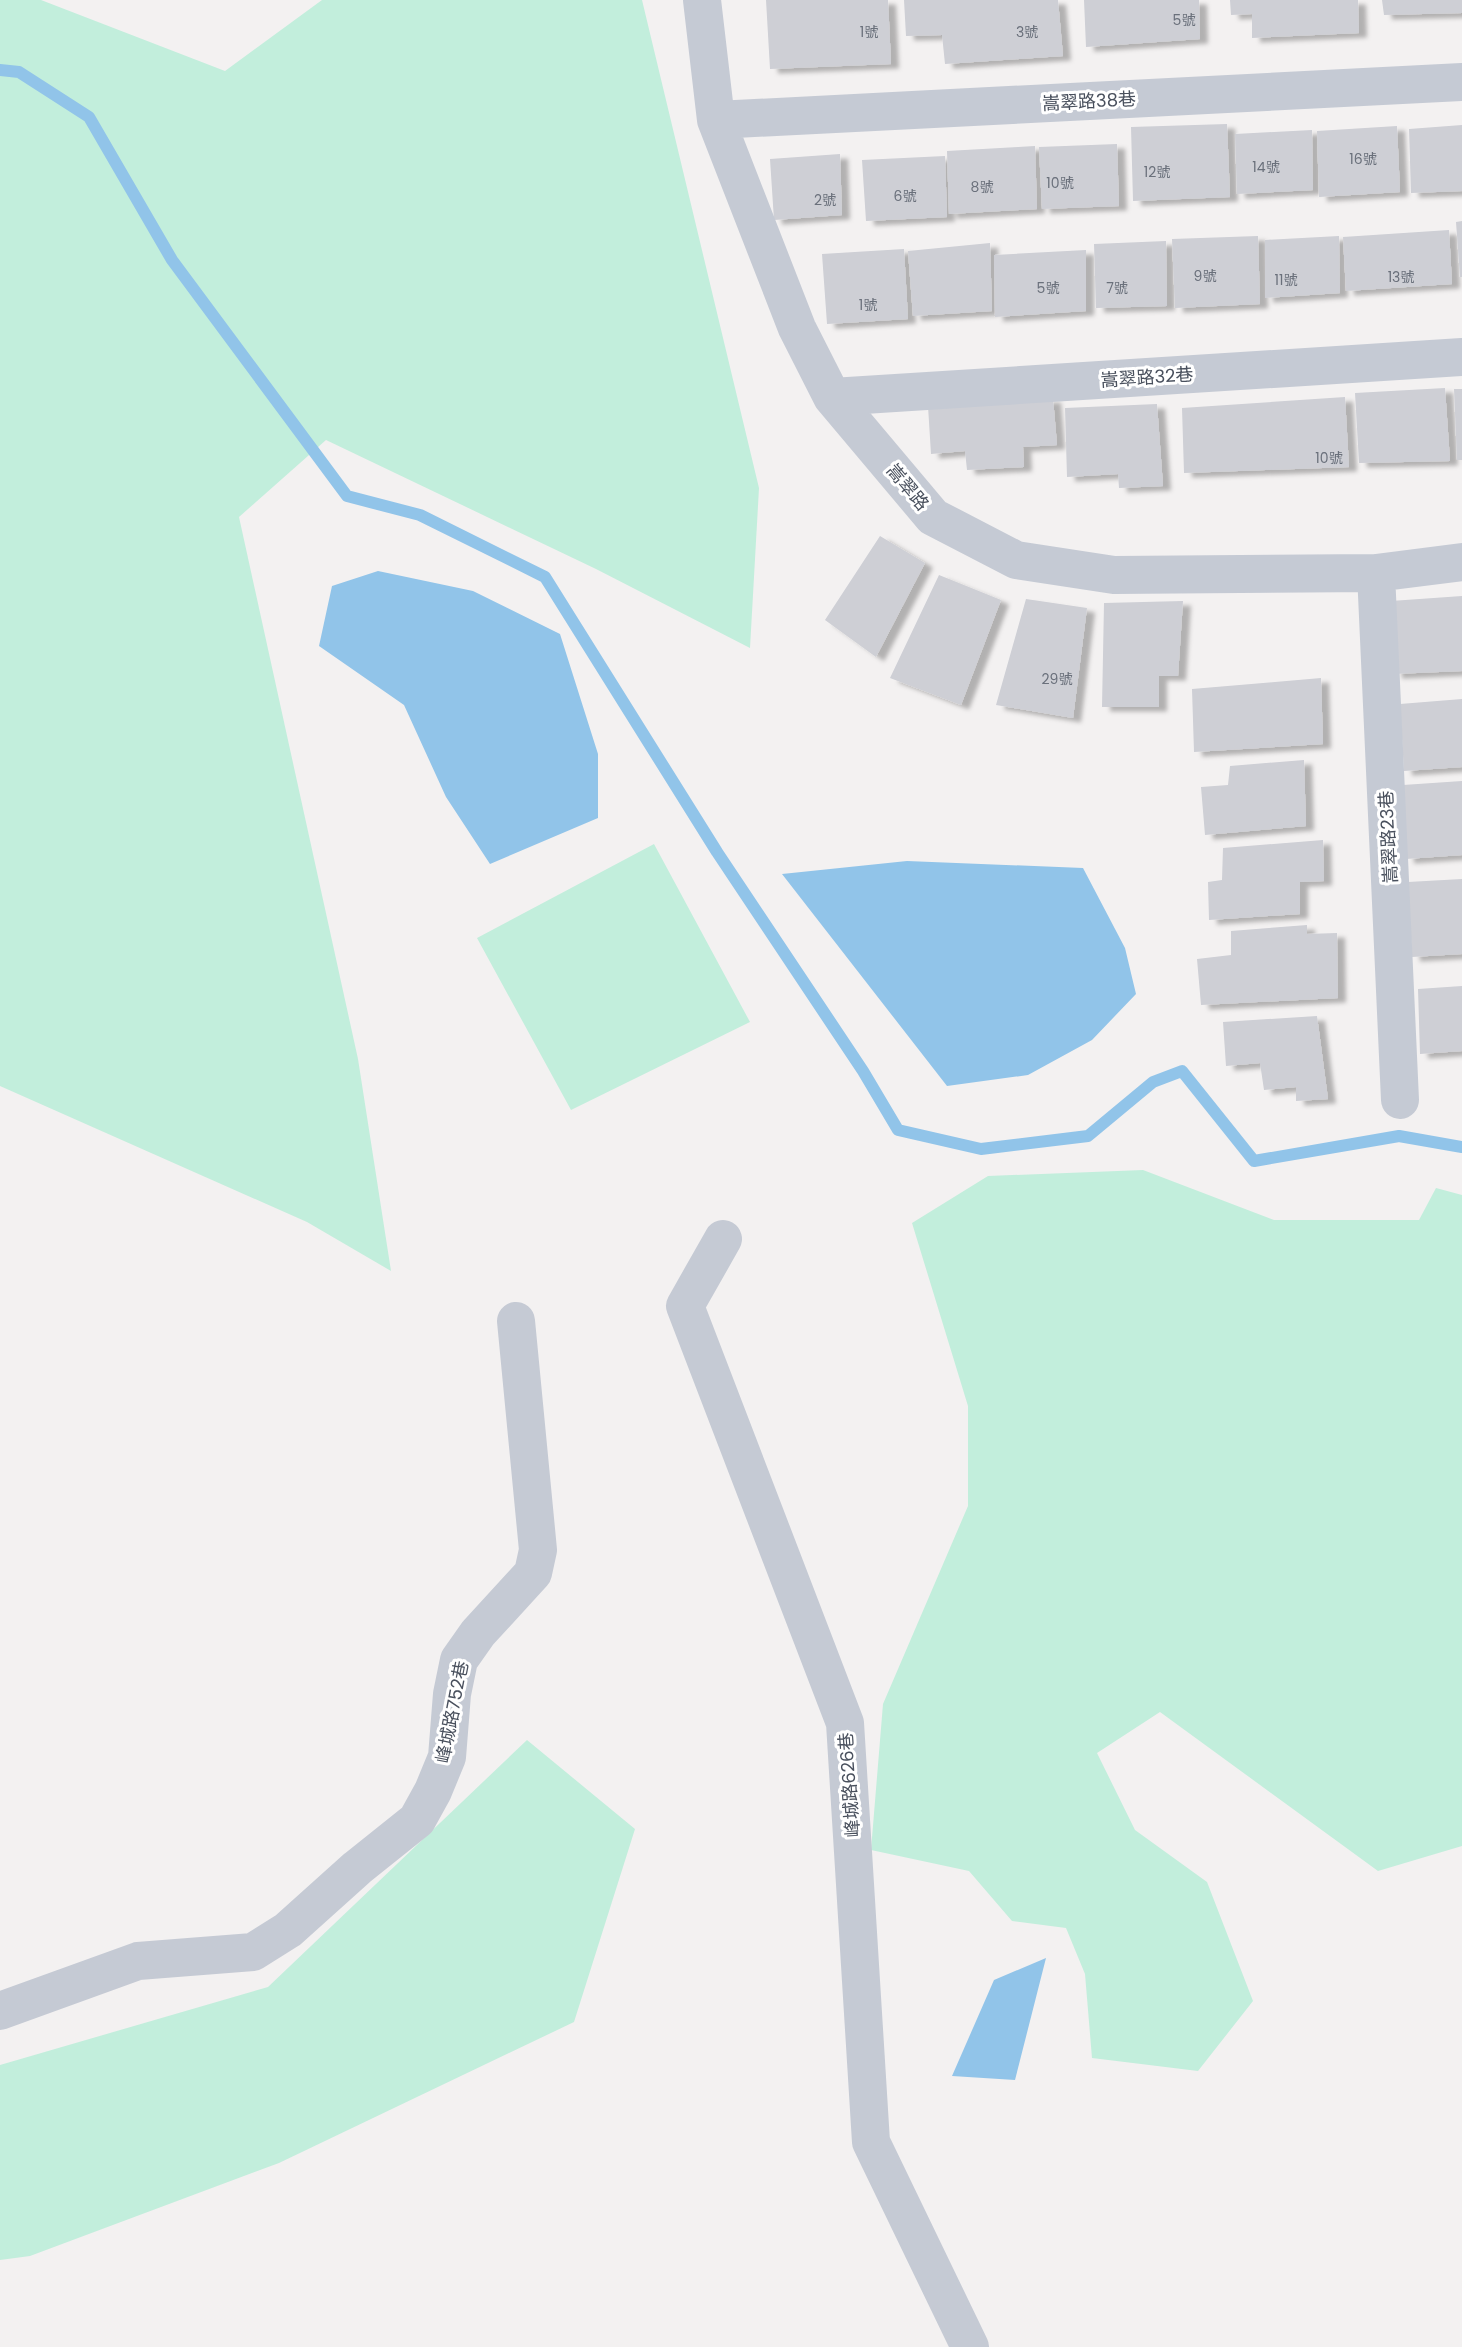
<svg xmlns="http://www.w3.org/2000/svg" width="1462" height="2347" viewBox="0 0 1462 2347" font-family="Poppins,'Noto Sans TC',sans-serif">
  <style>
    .green { fill: #c2eedc }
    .water { fill: #91c4e9 }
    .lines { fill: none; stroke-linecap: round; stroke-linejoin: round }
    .stream { stroke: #91c4e9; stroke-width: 12 }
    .building { fill: #cecfd5; filter: url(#shadow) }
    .minor { stroke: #c5cad4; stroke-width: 38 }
    .labels { text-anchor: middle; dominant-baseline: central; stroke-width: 6; stroke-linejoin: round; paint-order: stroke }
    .number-label { font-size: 14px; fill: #6a707b }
    .street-label { font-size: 18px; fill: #49505d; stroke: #fff }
  </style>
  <defs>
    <filter id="shadow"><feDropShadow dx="8" dy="4.5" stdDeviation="2" flood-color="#0004"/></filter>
  </defs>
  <rect width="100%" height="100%" fill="#f3f1f1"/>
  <path class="green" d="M0 0H41L225 71 322 0H642L759 488 750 648 596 569 326 440 239 517 358 1059 391 1271 307 1222 0 1086Z
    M654 844 750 1022 571 1110 477 938Z
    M1143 1170 1274 1220H1419L1436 1188 1462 1195V1846L1378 1871 1160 1712 1097 1753 1135 1830 1207 1882 1253 2001 1198 2071 1092 2058 1085 1974 1066 1928 1012 1921 969 1871 871 1850 883 1704 968 1506V1406L912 1223 988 1176Z
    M527 1740 635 1829 574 2022 279 2163 30 2256 0 2260V2065L268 1987Z"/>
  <path class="water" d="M378 571 473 591 560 634 598 754V818L490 864 446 797 404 705 319 646 332 586Z
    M907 861 1083 868 1125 948 1136 994 1092 1040 1028 1075 947 1086 782 874Z
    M1046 1958 1015 2080 952 2076 994 1980Z"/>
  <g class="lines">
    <path class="stream" d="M0 70 19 72 89 117 172 260 347 496 420 515 545 577 717 852 863 1071 898 1130 981 1149 1088 1136 1153 1082 1182 1071 1254 1161 1399 1136 1462 1147"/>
  </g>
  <path class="building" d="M766 0H888L891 64 770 69Z
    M904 0H1058L1063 56 945 64 942 35 906 36Z
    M1084 0H1199L1200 39 1086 47Z
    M1230 0H1358L1359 33 1252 38V14L1231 15Z
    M1382 0H1462V13L1384 15Z
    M1227 124 1230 197 1133 201 1131 127Z
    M1462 125V191L1411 193 1409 129Z
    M1397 126 1400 192 1319 197 1317 131Z
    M1312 130 1313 190 1237 194 1235 134Z
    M1117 144 1119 206 1042 209 1039 147Z
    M1035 146 1037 209 949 214 947 151Z
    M840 154 842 215 774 220 770 159Z
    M945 156 947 217 866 221 862 160Z
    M1462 221V277H1460L1456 222Z
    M1449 230 1452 284 1346 291 1343 237Z
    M1258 236 1260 304 1175 308 1172 239Z
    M1339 236 1340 293 1265 298V240Z
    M1166 241 1167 306 1096 308 1094 244Z
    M990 243 992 311 913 316 908 251Z
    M904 249 908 319 827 324 822 254Z
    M1086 250V311L995 317 994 255Z
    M1445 388 1450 461 1359 463 1355 393Z
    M1454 389H1462V460H1457Z
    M1345 397 1349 467 1184 473 1182 408Z
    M1053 398 1057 445 1023 447 1024 467 967 470 965 451 931 454 928 406Z
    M1157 404 1163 486 1119 488 1118 474 1067 477 1065 408Z
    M880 536 925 563 876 657 825 620Z
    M939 575 1001 600 961 705 890 678Z
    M1462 596V671L1394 674 1391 601Z
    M1026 599 1087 608 1073 718 996 705Z
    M1183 601 1178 676H1159V707H1102L1104 603Z
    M1321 678 1323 744 1194 752 1192 689Z
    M1462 699V767L1404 771 1400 704Z
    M1304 760 1306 826 1205 835 1201 787 1228 785 1230 766Z
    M1462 781V855L1406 859 1403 785Z
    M1323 840 1324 881 1300 882V914L1209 920 1208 882 1222 880 1223 848Z
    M1462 879V954L1412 957 1408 882Z
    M1307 925V934L1337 933 1338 998 1201 1005 1197 959 1231 955V931Z
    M1462 986V1051L1420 1054 1418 989Z
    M1317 1016 1328 1099 1296 1101V1087L1264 1090 1260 1063 1226 1066 1223 1022Z"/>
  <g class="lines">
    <path class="minor" d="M702 0 716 120 797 328 832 397 933 517 1016 560 1114 575 1376 573 1462 562
      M716 120 1462 82
      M832 397 1462 357
      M1376 573 1400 1100
      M723 1239 685 1306 845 1723 871 2142 970 2347
      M0 2011 138 1961 253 1952 288 1930 357 1868 417 1820 433 1791 447 1757 452 1694 459 1660 478 1633 533 1573 538 1550 516 1321"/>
  </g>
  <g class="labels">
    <g class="number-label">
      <text x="1184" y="20">5號</text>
      <text x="869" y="32">1號</text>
      <text x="1027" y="32">3號</text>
      <text x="1363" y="159">16號</text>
      <text x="1266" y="167">14號</text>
      <text x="1157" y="172">12號</text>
      <text x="1060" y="183">10號</text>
      <text x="982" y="187">8號</text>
      <text x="905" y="196">6號</text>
      <text x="825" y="200">2號</text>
      <text x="1205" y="276">9號</text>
      <text x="1401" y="277">13號</text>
      <text x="1286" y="280">11號</text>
      <text x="1048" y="288">5號</text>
      <text x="1117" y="288">7號</text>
      <text x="868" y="305">1號</text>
      <text x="1329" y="458">10號</text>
      <text x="1057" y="679">29號</text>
    </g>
    <g class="street-label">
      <text transform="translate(1089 101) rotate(-3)">嵩翠路38巷</text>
      <text transform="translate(1147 377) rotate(-4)">嵩翠路32巷</text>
      <text transform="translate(908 487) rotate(50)">嵩翠路</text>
      <text transform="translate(1388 837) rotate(-93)">嵩翠路23巷</text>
      <text transform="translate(452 1712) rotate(-79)">峰城路752巷</text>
      <text transform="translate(849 1785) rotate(-94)">峰城路626巷</text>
    </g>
  </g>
</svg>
